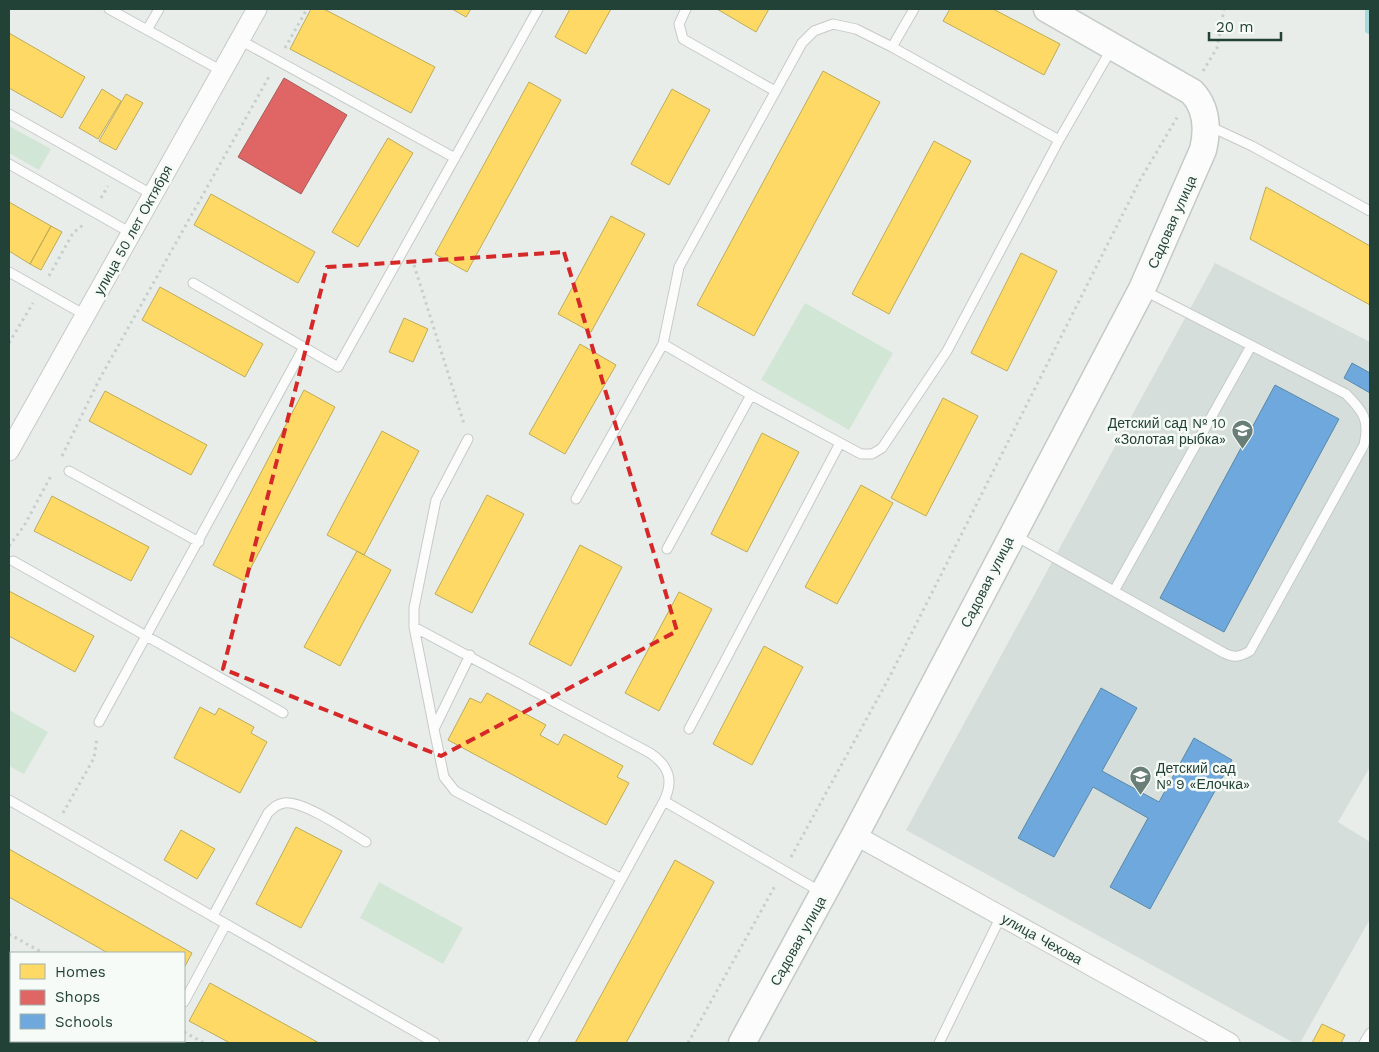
<svg xmlns="http://www.w3.org/2000/svg" width="1379" height="1052" viewBox="0 0 1379 1052" font-family="'Work Sans',sans-serif">
  <style>
    .built { fill: #d5deda }
    .green { fill: #d1e6d5 }
    .water { fill: #a8d9db }
    .homes { fill: #ffd966; stroke: #bdac58 }
    .shops { fill: #e06666; stroke: #a75b58 }
    .schools { fill: #6fa8dc; stroke: #5889aa }
    .lines { fill: none; stroke-linecap: round; stroke-linejoin: round }
    .lane-casing { stroke: #c5cac7; stroke-width: 11 }
    .street-casing { stroke: #c5cac7; stroke-width: 21 }
    .secondary-casing { stroke: #c3cac7; stroke-width: 29 }
    .path { stroke: #c6cfcb; stroke-width: 3; stroke-dasharray: 2.5 4; stroke-linecap: butt }
    .lane { stroke: #fcfcfc; stroke-width: 9 }
    .street { stroke: #fcfcfc; stroke-width: 19 }
    .secondary { stroke: #fcfcfc; stroke-width: 26 }
    .marked { fill: none; stroke: #d62828; stroke-width: 4; stroke-dasharray: 10 6; stroke-linejoin: round }
    .labels { text-anchor: middle; dominant-baseline: central; stroke-width: 5; stroke-linejoin: round; paint-order: stroke }
    .street-label { font-size: 14px; fill: #234237; stroke: #f7fbf8 }
    .poi-label { font-size: 14px; fill: #234237; stroke: #f7fbf8; text-anchor: end }
  </style>
  <rect width="100%" height="100%" fill="#e8edea"/>
  <path class="built" d="M1215 263 1370 342V767L1338 822 1370 842V919L1300 1043H1294L906 830Z"/>
  <path class="green" d="M9 126 51 149 39 170 9 153Z
    M805 303 893 353 849 430 761 380Z
    M9 710 48 732 24 774 9 766Z
    M379 882 463 928 443 964 360 918Z"/>
  <path class="water" d="M1365 9H1370V35L1365 32Z"/>
  <path class="homes" d="M311 9H324L435 67 411 113 290 49Z
    M452 9H471L466 17Z
    M570 9H611L586 54 555 37Z
    M717 9H769L756 32Z
    M950 9H993L1060 44 1044 75 943 21Z
    M9 33 85 77 62 118 9 88Z
    M823 71 880 102 754 336 697 305Z
    M529 82 561 100 467 272 435 254Z
    M102 89 121 101 98 139 79 128Z
    M672 89 710 110 669 185 631 164Z
    M126 94 143 103 116 150 99 141Z
    M388 138 413 153 358 247 332 232Z
    M934 141 971 161 889 314 852 294Z
    M1266 187 1370 246V305L1250 239Z
    M211 194 315 252 298 283 194 225Z
    M9 202 51 226 30 264 9 251Z
    M611 216 645 234 591 332 558 314Z
    M51 226 62 232 41 270 30 264Z
    M1021 253 1057 271 1007 371 971 353Z
    M160 287 263 344 245 377 142 320Z
    M404 318 428 329 413 362 389 352Z
    M580 344 616 365 565 454 529 434Z
    M304 390 335 407 244 581 213 565Z
    M105 391 207 445 191 475 89 421Z
    M943 398 978 416 926 516 891 498Z
    M382 431 419 451 364 555 327 535Z
    M762 433 799 452 747 552 711 534Z
    M861 485 893 503 837 604 805 587Z
    M487 495 524 514 472 613 435 594Z
    M52 496 149 547 131 581 34 531Z
    M580 545 622 567 571 666 529 644Z
    M357 551 391 570 340 666 304 647Z
    M9 591 94 636 75 672 9 636Z
    M679 592 712 609 659 711 625 693Z
    M764 646 803 667 752 765 713 744Z
    M487 693 546 725 540 735 558 745 564 734 623 766 617 777 629 783 606 825 448 740 470 698 481 703Z
    M200 707 215 715 219 708 254 727 251 733 267 742 240 793 174 758Z
    M296 827 342 851 301 928 256 904Z
    M181 830 215 849 197 879 164 860Z
    M9 849 192 953 184 968V953H108L9 897Z
    M675 860 714 882 626 1043H575Z
    M210 983 319 1043H230L189 1021Z
    M1322 1024 1345 1035 1341 1043H1312Z"/>
  <path class="shops" d="M284 78 347 115 301 194 238 157Z"/>
  <path class="schools" d="M1352 363 1370 373V393L1344 378Z
    M1275 385 1339 419 1224 632 1160 598Z
    M1101 688 1137 708 1102 771 1159 802 1194 738 1232 760 1150 909 1110 887 1148 818 1093 787 1054 857 1018 838Z"/>
  <g class="lines">
    <defs>
      <path id="lane" d="M109 9 222 71
        M686 9 679 24 683 39 775 91
        M147 30 159 9
        M240 40 455 158
        M892 47 914 9
        M9 114 153 195
        M1209 126 1252 146 1370 211
        M9 164 131 233
        M9 272 85 315
        M193 283 338 367 538 9
        M663 344 751 395 667 549
        M751 395 861 454H872L882 448 947 351 1059 140
        M69 471 199 542
        M576 499 663 344 679 267 802 43 814 31 833 24 856 29 892 47 1059 140 1112 48
        M1014 535 1224 653C1234 658 1240 657 1250 651L1364 445C1370 420 1363 411 1346 394L1143 290
        M13 561 283 713
        M1114 591 1251 346
        M414 627 650 753C669 766 674 780 664 801
        M470 655 434 729 444 777 455 791 620 878
        M99 722 304 347
        M434 729 414 627V608L436 500 468 439
        M689 729 840 443
        M9 800 226 924 184 1002
        M213 916 268 813C273 808 277 804 284 803 303 800 349 832 366 842
        M226 924 435 1043
        M160 1043 162 1041
        M532 1043 664 801 821 892
        M939 1043 1001 916
        M1364 1043 1370 1033"/>
      <path id="street" d="M9 451 257 9
        M855 835 1230 1043"/>
      <path id="secondary" d="M9 1002 11 1004
        M79 1041 84 1043
        M742 1043 855 835 1142 289 1203 150C1208 129 1207 108 1192 92L1047 9"/>
    </defs>
    <use href="#lane" class="lane-casing"/>
    <use href="#street" class="street-casing"/>
    <use href="#secondary" class="secondary-casing"/>
    <path class="path" d="M285 48 307 9
      M1203 71 1217 48 1224 9
      M101 198 108 186
      M414 265 464 424
      M49 276 73 233 84 224
      M9 343 33 303
      M62 456 99 380 270 75
      M9 546 24 526 52 474
      M63 813 94 758 97 738
      M791 857 890 676 1140 180 1178 116
      M9 934 43 953
      M184 1032 204 1043
      M688 1043 776 884"/>
    <use href="#lane" class="lane"/>
    <use href="#street" class="street"/>
    <use href="#secondary" class="secondary"/>
  </g>
  <path class="marked" d="M564 252 677 631 441 756 223 669 327 267Z"/>
  <defs>
    <symbol id="school-pin" viewBox="-11 -11 22 30"><path d="M0 17L-7.5 6A9.5 9.5 0 1 1 7.5 6Z" fill="#687e76" stroke="#f7fbf8"/><path d="M0-5L7-2L0 1L-7-2ZM-4 1L0 2.5L4 1V4Q0 6-4 4Z" fill="#fff"/></symbol>
  </defs>
  <g fill-rule="evenodd">
    <use href="#school-pin" x="1230" y="418" width="25" height="34"/>
    <use href="#school-pin" x="1128" y="764" width="25" height="34"/>
  </g>
  <g class="labels">
    <g class="street-label">
      <text transform="translate(1172 222) rotate(-66)">Садовая улица</text>
      <text transform="translate(133 230) rotate(-61)">улица 50 лет Октября</text>
      <text transform="translate(987 582) rotate(-63)">Садовая улица</text>
      <text transform="translate(1042 939) rotate(29)">улица Чехова</text>
      <text transform="translate(798 941) rotate(-61)">Садовая улица</text>
    </g>
    <g class="poi-label">
      <text x="1226" y="423">Детский сад № 10<tspan x="1226" dy="16">«Золотая рыбка»</tspan></text>
      <text x="1156" y="768" text-anchor="start">Детский сад<tspan x="1156" dy="16">№ 9 «Елочка»</tspan></text>
    </g>
  </g>
  <rect width="1379" height="1052" fill="none" stroke="#234237" stroke-width="20"/>
  <rect x="10" y="952" width="175" height="90" fill="#f7fbf8" stroke="#a2b1ab"/>
  <rect x="20" y="964" width="25" height="15" fill="#ffd966" stroke="#a2b1ab"/>
  <text x="55" y="977" font-size="15" fill="#234237">Homes</text>
  <rect x="20" y="990" width="25" height="15" fill="#e06666" stroke="#a2b1ab"/>
  <text x="55" y="1002" font-size="15" fill="#234237">Shops</text>
  <rect x="20" y="1014" width="25" height="15" fill="#6fa8dc" stroke="#a2b1ab"/>
  <text x="55" y="1027" font-size="15" fill="#234237">Schools</text>
  <path d="M1209 32v8h72v-8" fill="none" stroke="#234237" stroke-width="2.5"/>
  <text x="1216" y="32" font-size="15" fill="#234237" stroke="#f7fbf8" stroke-width="4" paint-order="stroke">20 m</text>
</svg>
